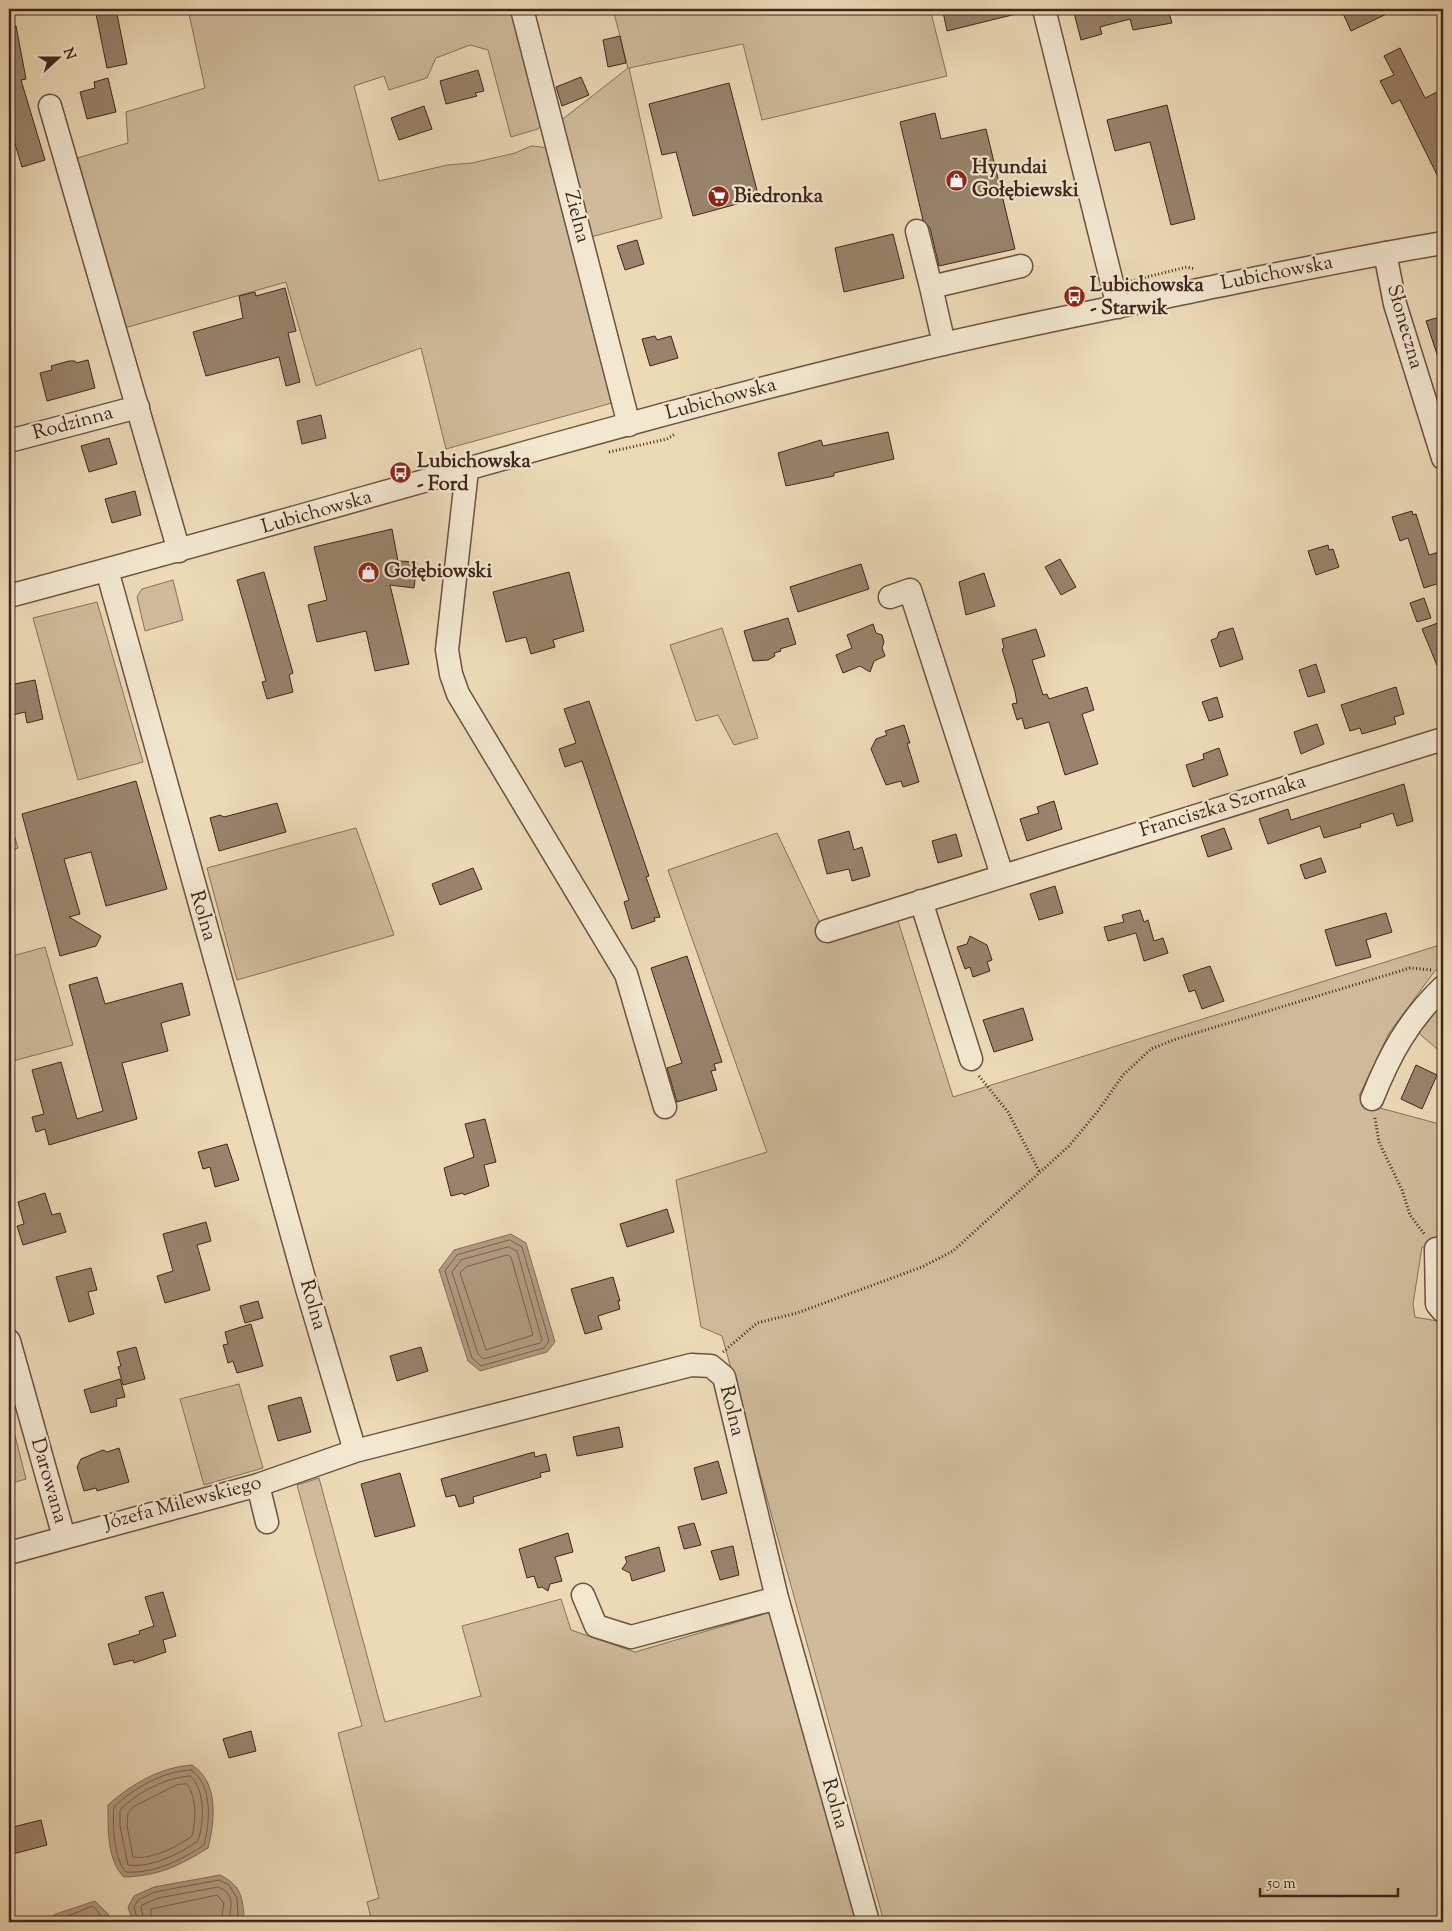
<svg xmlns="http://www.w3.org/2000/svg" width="1452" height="1931" viewBox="0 0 1452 1931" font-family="'Sorts Mill Goudy',serif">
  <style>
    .green { fill: #cfbb9c; stroke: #88705b }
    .water { fill: #b29c82; stroke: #846c58 }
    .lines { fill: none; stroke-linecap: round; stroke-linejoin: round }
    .shore { stroke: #79604e; stroke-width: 1 }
    .building { fill: #99836c; stroke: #40251a }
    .minor-casing { stroke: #6b5241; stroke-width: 25 }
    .path { stroke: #40251a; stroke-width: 3; stroke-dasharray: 1 2.5; stroke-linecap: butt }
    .minor { stroke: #f3e7d0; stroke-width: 22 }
    .labels { text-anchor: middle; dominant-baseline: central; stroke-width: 4.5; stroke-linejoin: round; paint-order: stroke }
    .poi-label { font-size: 20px; font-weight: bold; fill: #40251a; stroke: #f3e7d0; text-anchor: start }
    .street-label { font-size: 20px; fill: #40251a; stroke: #f3e7d0 }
  </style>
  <rect width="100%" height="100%" fill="#ecdab7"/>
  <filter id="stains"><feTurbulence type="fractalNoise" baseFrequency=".004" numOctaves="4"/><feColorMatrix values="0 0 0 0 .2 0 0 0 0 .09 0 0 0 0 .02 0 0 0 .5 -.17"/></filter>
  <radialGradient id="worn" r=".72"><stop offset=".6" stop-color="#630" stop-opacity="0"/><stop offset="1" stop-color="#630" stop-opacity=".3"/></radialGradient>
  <path class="green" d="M188 9H516L545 118 538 129 511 137 488 50 470 45 436 58 427 78 389 90 384 76 354 86 379 181 447 165 472 163 515 153 531 146 551 148 612 403 446 449 421 348 316 386 286 282 121 329 74 159 128 143 126 112 205 88Z
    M613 9H930L947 76 762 120 743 44 629 68 662 218 587 238 559 122 628 68Z
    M173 580 183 620 145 631 137 597 142 589Z
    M97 602 143 762 78 780 33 618Z
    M722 628 758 738 734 745 718 715 696 721 670 645Z
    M9 817 18 848 9 851Z
    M356 828 394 935 237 980 207 868Z
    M777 833 829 942 898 921 953 1097 1443 944V960L1389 1033 1359 1096 1380 1108 1443 1125V1247H1422L1413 1304 1415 1317 1443 1322V1922H884L722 1336 701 1327 676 1180 767 1152 668 870Z
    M45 947 73 1045 9 1062V957Z
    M1443 1000V1054L1415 1030Z
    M239 1384 263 1468 204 1485 180 1399Z
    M9 1412 26 1479 9 1484Z
    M319 1478 385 1722 481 1696 462 1626 561 1599 571 1630 635 1652 771 1612 856 1922H372L367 1902 379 1898 338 1733 362 1726 297 1485Z"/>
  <path class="water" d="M511 1234 526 1243 555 1342 547 1352 480 1371 468 1361 439 1270 454 1250Z
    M192 1765C219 1782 215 1821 208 1848 179 1866 158 1876 124 1877 107 1861 108 1828 108 1805 131 1784 161 1767 192 1765Z
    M220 1875C240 1885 242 1895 244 1915L239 1922H133L128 1907 134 1896 154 1887Z
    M95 1901 108 1914 111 1922H42L56 1914Z"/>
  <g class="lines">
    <path class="shore" d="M510 1240 522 1247 549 1341 544 1348 481 1366 472 1358 445 1271 457 1255Z
      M509 1247 517 1251 542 1340 540 1343 483 1359 478 1354 452 1272 461 1260Z
      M508 1255 511 1257 533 1335 486 1350 460 1273 466 1267Z
      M191 1770C213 1784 210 1823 204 1845 182 1860 153 1874 126 1872 114 1861 112 1822 114 1807 133 1788 164 1771 191 1770Z
      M190 1776C206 1789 204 1823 198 1841 179 1854 152 1868 128 1865L120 1826V1810C136 1793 167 1777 190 1776Z
      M187 1784C197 1797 196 1821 192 1836 176 1847 152 1860 133 1857L127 1826 128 1813 133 1807 176 1785Z
      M52 1922 93 1906 106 1922
      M138 1922 134 1907 138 1900 155 1892 219 1880 229 1885 237 1898 238 1914 235 1922
      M144 1922 141 1907 142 1905 158 1898 218 1887C237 1895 230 1908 229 1922
      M151 1922V1909L217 1895 224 1903 221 1922"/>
  </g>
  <path class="building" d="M95 9H116L127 64 107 68Z
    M958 9H1016V14L947 31 943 12Z
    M1073 9H1168L1172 23 1133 30 1130 19 1100 27 1102 34 1081 40Z
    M1341 9H1397L1351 31Z
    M16 26 26 79 21 80 45 160 22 167 9 124V27Z
    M620 36 626 63 608 67 603 40Z
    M1400 48 1425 98 1443 89V187L1400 100 1392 104 1380 81 1394 75 1384 56Z
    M478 70 484 91 475 93 477 96 446 104 440 81Z
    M581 77 589 95 562 106 556 87Z
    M108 78 116 112 87 119 80 92 95 88 94 82Z
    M729 83 759 198 693 216 676 152 662 155 649 104Z
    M1167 105 1195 219 1171 225 1150 142 1115 151 1107 120Z
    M424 106 432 129 399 140 391 118Z
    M935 113 941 139 986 129 1015 249 939 266 930 228 923 220 900 122Z
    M893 234 904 278 844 292 835 248Z
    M637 240 644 264 625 270 617 246Z
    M285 288 296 331 288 333 300 382 286 386 279 357 206 376 193 332 243 318 239 296 255 292 256 296Z
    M1443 316V363H1440L1426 321Z
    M655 336 657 340 671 336 678 358 650 366 642 339Z
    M88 360 95 388 47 401 40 373 52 370 51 366 69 361H75L76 363Z
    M321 415 326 438 302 444 297 421Z
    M888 432 894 459 834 473V476L786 486 778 453 821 440 823 446Z
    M109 438 117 464 89 472 81 446Z
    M135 491 141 515 112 523 105 499Z
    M1412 511 1413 515 1416 514 1429 555 1439 552 1443 564V582L1424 588 1408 538 1400 541 1392 517Z
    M392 529 398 561 417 562 414 588 390 585 409 664 375 671 366 631 317 642 308 605 327 600 314 547Z
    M1328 545 1329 550 1333 549 1339 567 1316 575 1308 551Z
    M1060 559 1076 587 1061 595 1045 567Z
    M861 564 869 589 798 612 790 587Z
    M264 572 293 673 289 675 293 692 267 699 262 682 266 681 237 580Z
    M569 572 584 631 553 640 555 647 531 654 526 637 506 642 493 592Z
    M984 573 995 606 966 615 959 582Z
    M1424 598 1431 618 1417 622 1410 603Z
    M788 618 796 644 780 649 781 651 774 653 775 656 768 660 753 661 744 631Z
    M1443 621V675H1441L1422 629Z
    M873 624 876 633 882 635 884 642 882 648 885 656 874 661 870 672 860 666 843 673 836 655 852 648 847 635Z
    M1233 628 1243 659 1220 667 1211 640 1217 638 1219 632Z
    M1036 629 1045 656 1032 660 1043 695 1047 694 1049 699 1087 687 1094 710 1082 714 1098 764 1065 775 1049 722 1025 729 1022 718 1017 720 1012 704 1017 703 1015 692 1002 649 1004 648 1002 639Z
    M1316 664 1325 692 1308 697 1299 670Z
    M35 680 43 719 27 723 25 712 9 716V685Z
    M1396 687 1404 714 1394 717 1396 724 1362 734 1360 728 1350 731 1341 705Z
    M1217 697 1223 717 1209 721 1202 702Z
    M589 701 649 876 646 877 660 917 654 918 655 921 632 929 624 902 629 900 582 761 565 767 559 749 576 743 564 709Z
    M1317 724 1324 744 1301 754 1294 732Z
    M904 725 910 743H907L919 782 903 787 901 781 886 785 871 749 876 739 887 735 885 731Z
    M1219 748 1228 775 1193 787 1186 765 1204 759 1203 754Z
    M136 781 167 889 106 906 91 852 64 859 80 914 69 917 101 936 96 946 60 956 22 814Z
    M1404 784 1413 821 1397 826 1393 813 1360 824 1361 827 1324 838 1320 826 1268 844 1259 819 1288 809 1291 820Z
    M1054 801 1062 829 1027 841 1020 819 1039 813 1037 807Z
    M277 803 286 832 219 851 210 818 220 815 224 817Z
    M1224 828 1232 849 1208 857 1201 836Z
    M849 831 854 850 862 847 870 876 852 881 849 869 827 874 818 840Z
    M956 834 962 856 938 863 932 841Z
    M1321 858 1326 872 1305 879 1300 865Z
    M473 868 482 889 440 905 432 884Z
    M1055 886 1063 913 1039 920 1030 894Z
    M1140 910 1144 922 1148 920 1154 941 1163 938 1168 953 1144 961 1136 933 1108 941 1104 927 1124 922 1122 915Z
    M1386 913 1392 932 1366 940 1371 957 1336 966 1325 930Z
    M970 936 987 945 992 960 987 962 990 971 973 977 970 967 965 969 957 947 967 944Z
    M687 956 722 1062 714 1064 716 1070 711 1071 717 1090 677 1102 667 1068 682 1063 651 968Z
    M1210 966 1224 1001 1202 1009 1195 990 1189 992 1183 975Z
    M97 977 105 1004 182 983 190 1015 161 1023 168 1051 122 1063 137 1119 49 1145 45 1129 36 1132 32 1117 44 1114 32 1070 61 1062 77 1119 103 1111 69 985Z
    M1023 1008 1033 1040 994 1052 983 1020Z
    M1416 1065 1437 1075 1422 1109 1401 1099Z
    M485 1119 496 1162 484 1165 489 1186 464 1195 463 1193 451 1196 444 1168 474 1157 465 1124Z
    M227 1144 239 1180 215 1187 210 1167 203 1169 198 1152Z
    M45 1193 52 1215 60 1213 66 1232 23 1245 17 1226 24 1224 18 1202Z
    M667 1209 674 1232 627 1247 620 1224Z
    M206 1222 211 1241 197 1245 210 1290 165 1303 157 1276 173 1271 163 1234Z
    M91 1268 97 1290 88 1292 94 1314 69 1322 56 1277Z
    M613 1277 620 1301H618L620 1309 598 1316 602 1329 585 1334 571 1289Z
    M258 1301 263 1318 245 1323 240 1306Z
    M251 1324 263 1366 237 1373 233 1361 228 1363 223 1345 228 1344 225 1332Z
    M136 1347 145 1379 123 1385 118 1367 121 1366 117 1352Z
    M421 1347 428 1371 397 1381 390 1356Z
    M120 1379 125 1397 116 1399 117 1406 91 1413 84 1390Z
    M301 1397 311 1432 278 1441 268 1406Z
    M619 1427 623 1447 577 1456 573 1437Z
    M119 1448 129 1482 97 1491 96 1488 84 1491 77 1467 81 1459 103 1450 107 1452Z
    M534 1452 535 1457 546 1454 550 1471 540 1473 541 1477 473 1497 474 1503 459 1507 455 1495 446 1497 441 1479Z
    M718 1461 727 1493 702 1500 694 1468Z
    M400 1473 415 1526 375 1537 361 1484Z
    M694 1523 701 1545 684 1549 678 1527Z
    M568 1533 573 1552 555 1557 562 1581 550 1584 548 1591 542 1587 538 1588 534 1576 527 1578 519 1549Z
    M733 1546 739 1575 720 1580 711 1551Z
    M659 1547 665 1571 632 1581 630 1573 622 1569 627 1562 625 1557Z
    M163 1592 176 1636 163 1640 166 1652 134 1663 133 1660 114 1665 108 1644 140 1634 139 1631 154 1626 145 1597Z
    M251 1731 256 1751 229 1758 223 1739Z
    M41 1820 47 1845 9 1855V1828Z"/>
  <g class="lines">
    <defs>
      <path id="minor" d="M522 9 629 425
        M1044 9 1118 307
        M50 106 179 551
        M917 231 931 287
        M1385 253 1395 304 1443 458
        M944 344 931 287 1021 266
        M9 441 138 407
        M467 470 447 650 451 674 458 694 626 974 665 1107
        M107 570 307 1289 355 1451 691 1365 711 1366 724 1377 777 1598 868 1922
        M9 596C308 517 604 425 905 353 1003 329 1103 310 1203 289 1283 273 1363 256 1443 243
        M890 597 910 590 1002 875
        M921 901 971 1059
        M827 931 1443 739
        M1372 1099C1390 1054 1408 1021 1443 987
        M1436 1249 1437 1304 1443 1311
        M9 1341 64 1537
        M258 1485 267 1522
        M9 1553 258 1485 355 1451
        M583 1595 596 1626 631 1637 777 1598"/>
    </defs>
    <use href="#minor" class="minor-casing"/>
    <path class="path" d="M1131 281 1187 267 1195 269
      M609 452 667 439 675 434
      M979 1076 1008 1112 1040 1173
      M1375 1118 1379 1142 1402 1190 1410 1215 1425 1235
      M723 1352 757 1323 797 1313 922 1267 953 1251 1069 1146 1098 1111 1123 1075 1151 1049 1176 1039 1410 968 1432 970"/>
    <use href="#minor" class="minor"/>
  </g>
  <defs>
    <symbol id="shop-disc" viewBox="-11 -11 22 22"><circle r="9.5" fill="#8f2418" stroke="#f3e7d0"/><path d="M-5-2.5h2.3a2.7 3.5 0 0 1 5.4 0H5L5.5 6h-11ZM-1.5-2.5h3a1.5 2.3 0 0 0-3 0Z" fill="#fff"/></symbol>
    <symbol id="supermarket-disc" viewBox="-11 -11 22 22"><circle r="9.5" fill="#8f2418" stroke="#f3e7d0"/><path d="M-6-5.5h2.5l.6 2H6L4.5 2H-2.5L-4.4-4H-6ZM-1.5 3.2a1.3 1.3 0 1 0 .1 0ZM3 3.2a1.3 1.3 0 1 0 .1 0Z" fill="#fff"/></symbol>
    <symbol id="bus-disc" viewBox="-11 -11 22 22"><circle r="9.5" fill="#8f2418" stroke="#f3e7d0"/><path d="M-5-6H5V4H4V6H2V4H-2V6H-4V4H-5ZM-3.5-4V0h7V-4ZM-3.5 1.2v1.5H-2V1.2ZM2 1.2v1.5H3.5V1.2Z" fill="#fff"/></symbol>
  </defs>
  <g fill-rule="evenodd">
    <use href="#shop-disc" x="944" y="168" width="25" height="25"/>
    <use href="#supermarket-disc" x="706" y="184" width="25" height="25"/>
    <use href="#bus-disc" x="1062" y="284" width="25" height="25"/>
    <use href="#bus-disc" x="388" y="460" width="25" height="25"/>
    <use href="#shop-disc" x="356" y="560" width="25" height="25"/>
  </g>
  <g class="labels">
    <g class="poi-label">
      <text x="972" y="168">Hyundai<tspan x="972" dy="23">Gołębiewski</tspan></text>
      <text x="734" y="197">Biedronka</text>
      <text x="1090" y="286">Lubichowska<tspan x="1090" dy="23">- Starwik</tspan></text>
      <text x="417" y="462">Lubichowska<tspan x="417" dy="23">- Ford</tspan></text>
      <text x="384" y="572">Gołębiowski</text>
    </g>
    <g class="street-label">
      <text transform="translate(576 217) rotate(76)">Zielna</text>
      <text transform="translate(1277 274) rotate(-11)">Lubichowska</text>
      <text transform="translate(1404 327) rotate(74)">Słoneczna</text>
      <text transform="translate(721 400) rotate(-15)">Lubichowska</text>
      <text transform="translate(73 424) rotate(-15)">Rodzinna</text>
      <text transform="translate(317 513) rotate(-16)">Lubichowska</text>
      <text transform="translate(1223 807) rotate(-17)">Franciszka Szornaka</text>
      <text transform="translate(202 916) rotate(74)">Rolna</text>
      <text transform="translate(312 1305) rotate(74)">Rolna</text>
      <text transform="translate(731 1411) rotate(76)">Rolna</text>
      <text transform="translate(48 1481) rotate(74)">Darowana</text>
      <text transform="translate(183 1504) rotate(-15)">Józefa Milewskiego</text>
      <text transform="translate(834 1804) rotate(74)">Rolna</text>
    </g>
  </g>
  <rect width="1452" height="1931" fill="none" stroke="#ecdab7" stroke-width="30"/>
  <rect x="10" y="10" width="1432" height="1911" fill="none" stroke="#40251a" stroke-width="2.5"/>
  <rect x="15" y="15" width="1422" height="1901" fill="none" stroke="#40251a"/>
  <g transform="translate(58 58) rotate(69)" stroke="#f3e7d0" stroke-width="4" paint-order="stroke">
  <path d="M0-4L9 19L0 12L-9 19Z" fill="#40251a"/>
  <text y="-8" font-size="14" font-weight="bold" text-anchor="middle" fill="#40251a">N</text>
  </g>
  <path d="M1260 1888v8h138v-8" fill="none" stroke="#40251a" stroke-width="2.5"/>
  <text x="1267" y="1888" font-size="15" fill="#40251a" stroke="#f3e7d0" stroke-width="4" paint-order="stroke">50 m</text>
  <rect width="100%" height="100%" filter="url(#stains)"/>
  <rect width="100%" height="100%" fill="url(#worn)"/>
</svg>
